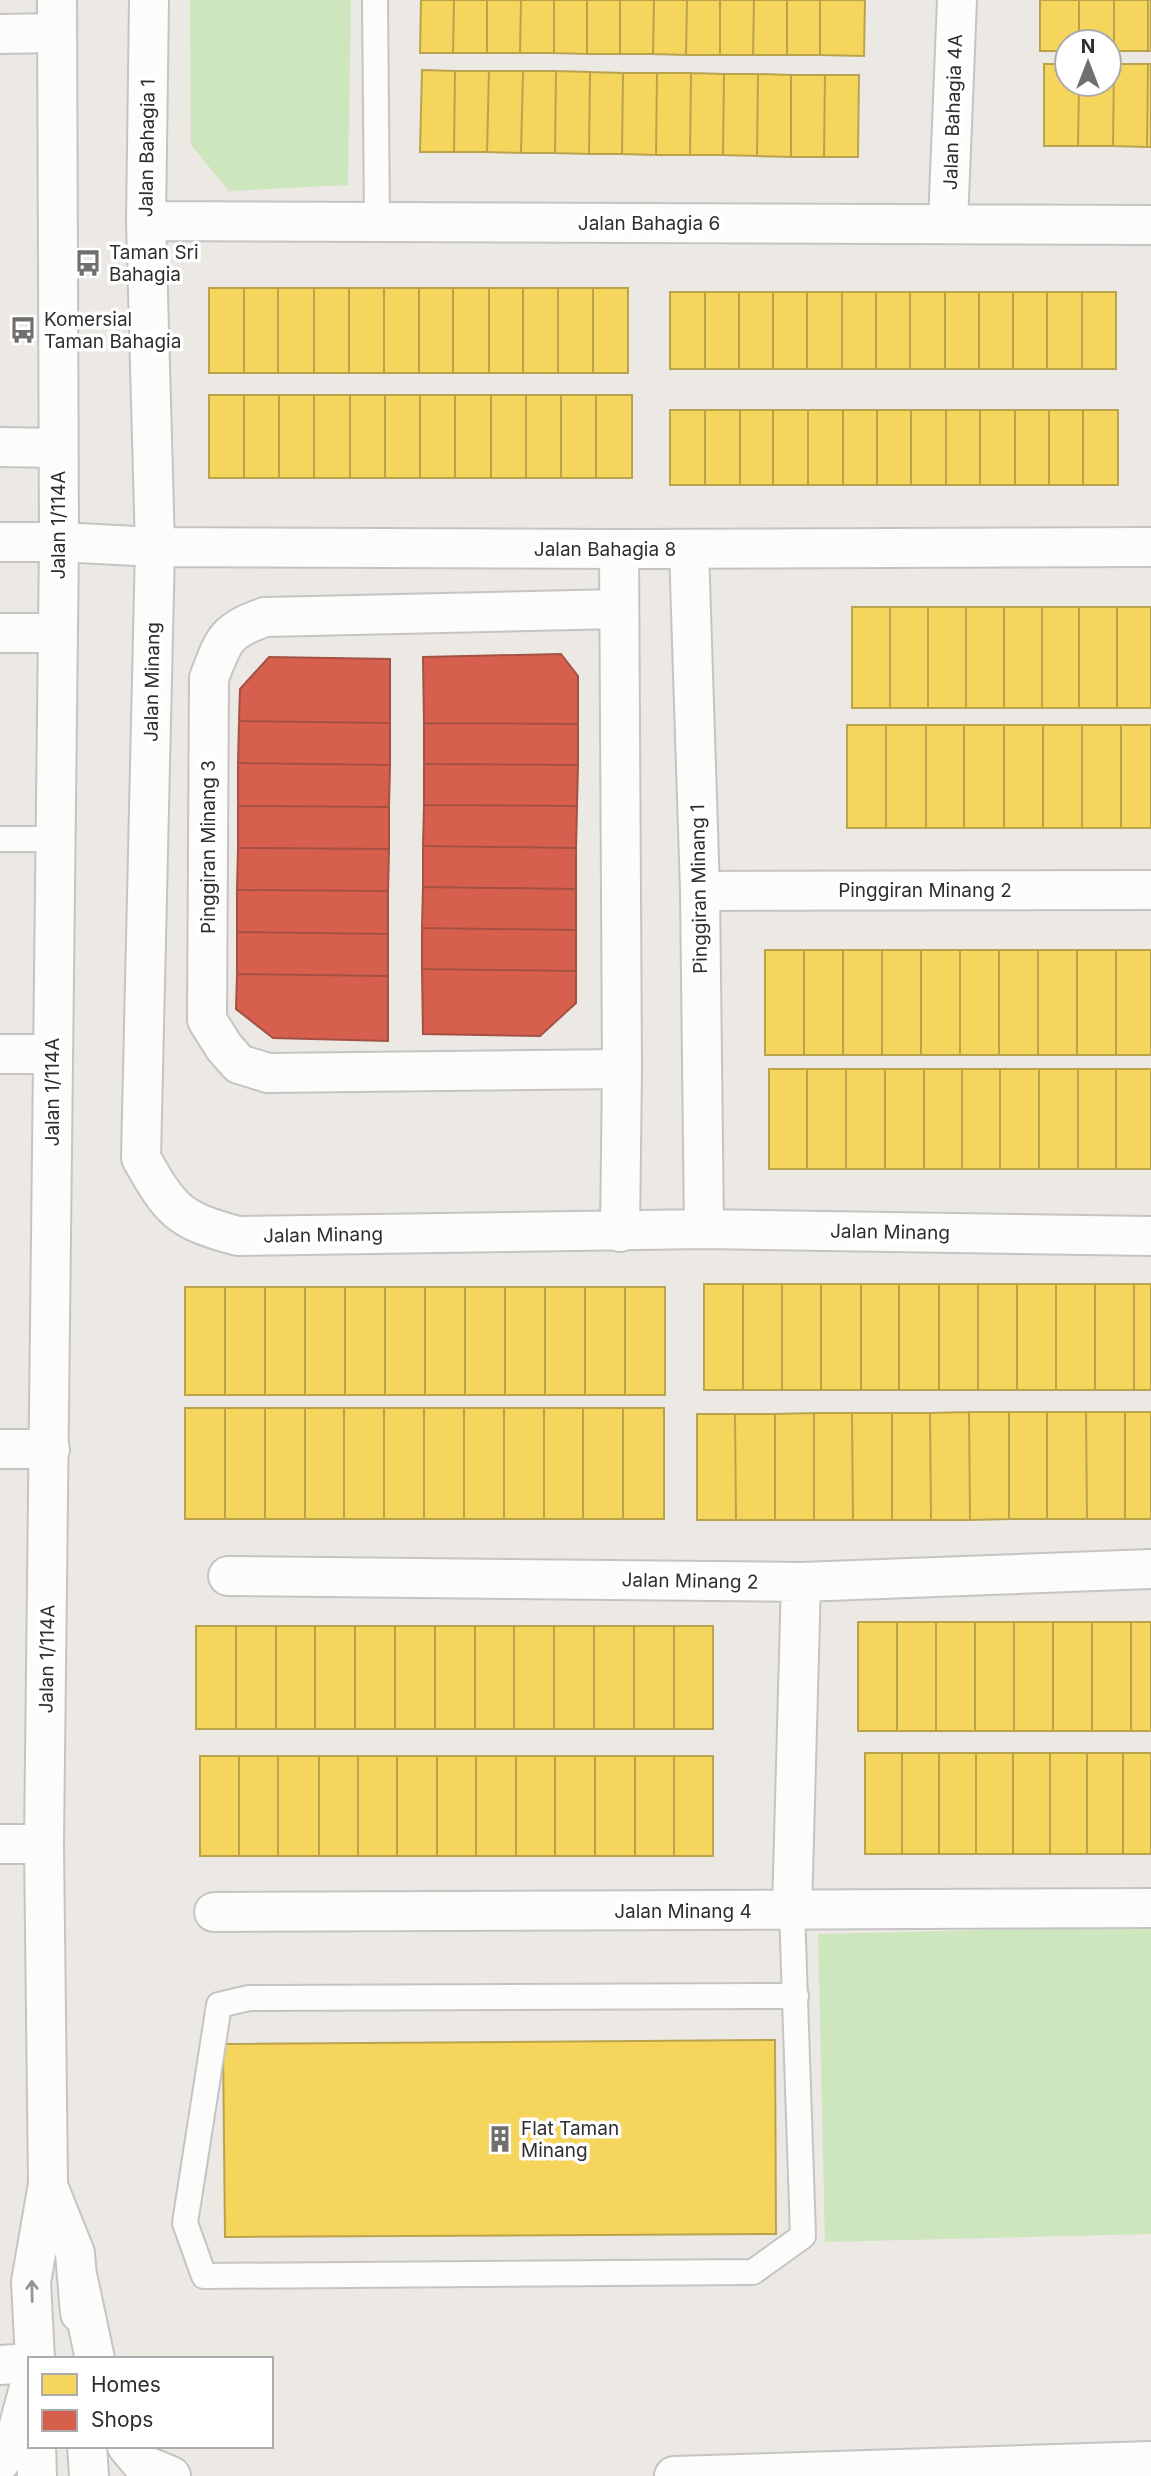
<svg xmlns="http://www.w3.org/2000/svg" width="1151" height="2476" viewBox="0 0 1151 2476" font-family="Inter,sans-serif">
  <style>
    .green { fill: #cee6be }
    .homes { fill: #f6d55c; stroke: #baa34e; stroke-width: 2 }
    .shops { fill: #d6604d; stroke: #a45144; stroke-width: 2 }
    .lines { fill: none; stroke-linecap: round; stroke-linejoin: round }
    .service-casing { stroke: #c5c4c5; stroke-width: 28 }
    .minor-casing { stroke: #c5c4c5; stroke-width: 42 }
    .tertiary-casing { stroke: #c5c4c5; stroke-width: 42 }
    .secondary-casing { stroke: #c5c4c5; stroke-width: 42 }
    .service { stroke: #fcfcfb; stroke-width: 24 }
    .minor { stroke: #fcfcfb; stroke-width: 38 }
    .tertiary { stroke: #fcfcfb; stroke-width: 38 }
    .secondary { stroke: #fcfcfb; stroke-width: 38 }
    .oneway { stroke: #959594 }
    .labels { text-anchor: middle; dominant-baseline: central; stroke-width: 7; stroke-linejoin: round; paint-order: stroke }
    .street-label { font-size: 19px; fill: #2e2e2e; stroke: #fff }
    .poi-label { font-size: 19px; fill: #2e2e2e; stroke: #fff; text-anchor: start }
  </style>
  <rect width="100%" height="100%" fill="#ece8e4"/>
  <path class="green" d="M190 0H351L348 185 229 191 191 145Z
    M1151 1926V2234L825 2242 818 1934Z"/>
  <path class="homes" d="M421 0H454L453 53H420Z
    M454 0H487V53H453Z
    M487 0H521L520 53H487Z
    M521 0H554V53H520Z
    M554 0H587V54L554 53Z
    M587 0H620V54H587Z
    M620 0H654L653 54H620Z
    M654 0H687L686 55 653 54Z
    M687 0H720V55H686Z
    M720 0H754L753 55H720Z
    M754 0H787V55H753Z
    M787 0H820V55H787Z
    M820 0H865L864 56 820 55Z
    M1040 0H1079V42H1067V51H1040Z
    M1079 0H1114V51H1109V42H1079Z
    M1114 0H1148V51H1114Z
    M1148 0H1151V51H1148Z
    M1044 64H1067V84H1079L1078 146H1044Z
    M1109 64H1114L1113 146H1078L1079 84H1109Z
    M1114 64H1148L1147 147 1113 146Z
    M1148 64H1151V147H1147Z
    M422 70 455 71 454 152H420Z
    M455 71H489L487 152H454Z
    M489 71H523L521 153 487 152Z
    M523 71H556L555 153H521Z
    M556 71 590 72 589 154 555 153Z
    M590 72 623 73 622 154H589Z
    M623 73H657L656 155 622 154Z
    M657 73H691L690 155H656Z
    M691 73 724 74 723 155H690Z
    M724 74H758L757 156 723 155Z
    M758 74 791 75V157L757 156Z
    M791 75H825L824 157H791Z
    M825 75H859L858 157H824Z
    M209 288H244V373H209Z
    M244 288H278V373H244Z
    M278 288H314V373H278Z
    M314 288H349V373H314Z
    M349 288H384V373H349Z
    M384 288H419V373H384Z
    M419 288H453V373H419Z
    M453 288H489V373H453Z
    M489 288H523V373H489Z
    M523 288H558V373H523Z
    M558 288H593V373H558Z
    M593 288H628V373H593Z
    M670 292H705V369H670Z
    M705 292H739V369H705Z
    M739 292H773V369H739Z
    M773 292H807V369H773Z
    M807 292H842V369H807Z
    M842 292H876V369H842Z
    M876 292H910V369H876Z
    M910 292H945V369H910Z
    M945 292H979V369H945Z
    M979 292H1013V369H979Z
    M1013 292H1047V369H1013Z
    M1047 292H1082V369H1047Z
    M1082 292H1116V369H1082Z
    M209 395H244V478H209Z
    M244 395H279V478H244Z
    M279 395H314V478H279Z
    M314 395H350V478H314Z
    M350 395H385V478H350Z
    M385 395H420V478H385Z
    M420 395H455V478H420Z
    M455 395H491V478H455Z
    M491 395H526V478H491Z
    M526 395H561V478H526Z
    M561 395H596V478H561Z
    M596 395H632V478H596Z
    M670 410H705V485H670Z
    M705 410H740V485H705Z
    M740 410H773V485H740Z
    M773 410H808V485H773Z
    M808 410H843V485H808Z
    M843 410H877V485H843Z
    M877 410H911V485H877Z
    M911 410H946V485H911Z
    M946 410H980V485H946Z
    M980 410H1015V485H980Z
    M1015 410H1049V485H1015Z
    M1049 410H1083V485H1049Z
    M1083 410H1118V485H1083Z
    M852 607H890V708H852Z
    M890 607H928V708H890Z
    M928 607H966V708H928Z
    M966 607H1004V708H966Z
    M1004 607H1042V708H1004Z
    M1042 607H1079V708H1042Z
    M1079 607H1117V708H1079Z
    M1117 607H1151V708H1117Z
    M847 725H886V828H847Z
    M886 725H926V828H886Z
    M926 725H964V828H926Z
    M964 725H1004V828H964Z
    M1004 725H1043V828H1004Z
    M1043 725H1082V828H1043Z
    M1082 725H1121V828H1082Z
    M1121 725H1151V828H1121Z
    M765 950H804V1055H765Z
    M804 950H843V1055H804Z
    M843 950H882V1055H843Z
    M882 950H921V1055H882Z
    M921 950H960V1055H921Z
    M960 950H999V1055H960Z
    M999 950H1038V1055H999Z
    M1038 950H1077V1055H1038Z
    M1077 950H1116V1055H1077Z
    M1116 950H1151V1055H1116Z
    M769 1069H807V1169H769Z
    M807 1069H846V1169H807Z
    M846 1069H885V1169H846Z
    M885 1069H924V1169H885Z
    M924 1069H962V1169H924Z
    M962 1069H1000V1169H962Z
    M1000 1069H1039V1169H1000Z
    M1039 1069H1078V1169H1039Z
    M1078 1069H1116V1169H1078Z
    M1116 1069H1151V1169H1116Z
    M704 1284H743V1390H704Z
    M743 1284H782V1390H743Z
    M782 1284H821V1390H782Z
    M821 1284H861V1390H821Z
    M861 1284H899V1390H861Z
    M899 1284H939V1390H899Z
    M939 1284H978V1390H939Z
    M978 1284H1017V1390H978Z
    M1017 1284H1056V1390H1017Z
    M1056 1284H1095V1390H1056Z
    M1095 1284H1134V1390H1095Z
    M1134 1284H1151V1390H1134Z
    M185 1287H225V1395H185Z
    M225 1287H265V1395H225Z
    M265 1287H305V1395H265Z
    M305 1287H345V1395H305Z
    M345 1287H385V1395H345Z
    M385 1287H425V1395H385Z
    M425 1287H465V1395H425Z
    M465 1287H505V1395H465Z
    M505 1287H545V1395H505Z
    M545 1287H585V1395H545Z
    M585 1287H625V1395H585Z
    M625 1287H665V1395H625Z
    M185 1408H225V1519H185Z
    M225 1408H265V1519H225Z
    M265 1408H305V1519H265Z
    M305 1408H344V1519H305Z
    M344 1408H384V1519H344Z
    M384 1408H424V1519H384Z
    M424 1408H464V1519H424Z
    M464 1408H504V1519H464Z
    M504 1408H544V1519H504Z
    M544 1408H583V1519H544Z
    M583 1408H623V1519H583Z
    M623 1408H664V1519H623Z
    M969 1412H1009V1519L970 1520Z
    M969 1412 970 1520H931L930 1413Z
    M1009 1412H1047V1519H1009Z
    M1047 1412H1086L1087 1519H1047Z
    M1086 1412H1125V1519H1087Z
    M1125 1412H1151V1519H1125Z
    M814 1413H852L853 1520H814Z
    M814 1413V1520H775V1414Z
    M852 1413H892V1520H853Z
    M892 1413H930L931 1520H892Z
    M697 1414H735L736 1520H697Z
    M735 1414H775V1520H736Z
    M858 1622H897V1731H858Z
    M897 1622H936V1731H897Z
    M936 1622H975V1731H936Z
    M975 1622H1014V1731H975Z
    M1014 1622H1053V1731H1014Z
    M1053 1622H1092V1731H1053Z
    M1092 1622H1131V1731H1092Z
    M1131 1622H1151V1731H1131Z
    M196 1626H236V1729H196Z
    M236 1626H276V1729H236Z
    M276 1626H315V1729H276Z
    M315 1626H355V1729H315Z
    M355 1626H395V1729H355Z
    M395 1626H435V1729H395Z
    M435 1626H475V1729H435Z
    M475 1626H514V1729H475Z
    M514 1626H554V1729H514Z
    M554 1626H594V1729H554Z
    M594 1626H634V1729H594Z
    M634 1626H674V1729H634Z
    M674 1626H713V1729H674Z
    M865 1753H902V1854H865Z
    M902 1753H939V1854H902Z
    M939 1753H976V1854H939Z
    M976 1753H1013V1854H976Z
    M1013 1753H1050V1854H1013Z
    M1050 1753H1087V1854H1050Z
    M1087 1753H1123V1854H1087Z
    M1123 1753H1151V1854H1123Z
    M200 1756H239V1856H200Z
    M239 1756H278V1856H239Z
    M278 1756H319V1856H278Z
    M319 1756H358V1856H319Z
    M358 1756H397V1856H358Z
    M397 1756H437V1856H397Z
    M437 1756H476V1856H437Z
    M476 1756H516V1856H476Z
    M516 1756H555V1856H516Z
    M555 1756H595V1856H555Z
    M595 1756H635V1856H595Z
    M635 1756H674V1856H635Z
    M674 1756H713V1856H674Z
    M775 2040 776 2234 225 2237 223 2044Z"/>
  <path class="shops" d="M561 654 578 676V724L424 723 423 657Z
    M269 657 390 659V723L239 721 240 689Z
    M239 721 390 723V765L238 763Z
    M424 723 578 724V765L424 764Z
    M238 763 390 765 389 807 238 806Z
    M424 764 578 765 577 806 424 805Z
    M424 805 577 806 576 848 423 846Z
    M238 806 389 807V849L238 848Z
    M423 846 576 848V889L423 887Z
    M238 848 389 849 388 891 237 890Z
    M423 887 576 889V930L422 928Z
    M237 890 388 891V934L237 932Z
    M422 928 576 930V971L422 969Z
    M237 932 388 934V976L237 974Z
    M422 969 576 971V1003L540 1036 423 1034Z
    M237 974 388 976V1041L273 1038 236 1009Z"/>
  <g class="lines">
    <defs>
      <path id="service" d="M375 0 377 222
        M0 839H54
        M792 1910 803 2236 753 2272 204 2276 185 2223 219 2005 249 1998 796 1996"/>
      <path id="minor" d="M149 0 146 221 155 547 141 1158C171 1211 178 1220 238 1236L704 1229 1151 1236
        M0 34 57 33
        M146 221 1151 225
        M948 224 957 0
        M0 447 58 448
        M59 542 155 547 619 549 1151 547
        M619 549 622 1069 620 1232
        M689 549 700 891 704 1229
        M619 609 265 617C225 631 224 639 209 678L207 1020 224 1047 239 1064 268 1073 622 1069
        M0 633H57
        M700 891 1151 890
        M0 1054H52
        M0 1449H50
        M228 1576 801 1582 1151 1569
        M0 1844H44
        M792 1910 801 1582
        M214 1912 1151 1908
        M0 2365 30 2363"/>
      <path id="tertiary" d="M0 542H59
        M48 2186 75 2253 80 2313
        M35 2359 31 2282 48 2184 44 1844 59 542 57 0
        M36 2446 37 2476
        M87 2446 89 2476"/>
      <path id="secondary" d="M78 2279 95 2359
        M127 2446 142 2464 171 2476
        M0 2462 16 2436 30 2384
        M674 2476 1151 2461"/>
    </defs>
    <use href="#service" class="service-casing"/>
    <use href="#minor" class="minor-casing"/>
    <use href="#tertiary" class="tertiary-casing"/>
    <use href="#secondary" class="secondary-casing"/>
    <use href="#service" class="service"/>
    <use href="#minor" class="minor"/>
    <use href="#tertiary" class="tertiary"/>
    <use href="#secondary" class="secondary"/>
  </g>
  <defs><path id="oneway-shaft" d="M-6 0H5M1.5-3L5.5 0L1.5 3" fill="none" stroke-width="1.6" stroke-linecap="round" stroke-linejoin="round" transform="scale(1.75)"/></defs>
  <use class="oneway" href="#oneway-shaft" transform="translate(32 2291) rotate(-91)"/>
  <defs>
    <symbol id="bus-bare" viewBox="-9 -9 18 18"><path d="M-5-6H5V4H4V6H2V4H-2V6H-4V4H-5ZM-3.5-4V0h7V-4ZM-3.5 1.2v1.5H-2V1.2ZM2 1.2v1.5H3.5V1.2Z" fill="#706f6e" stroke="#fff" stroke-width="2.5" paint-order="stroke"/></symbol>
    <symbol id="building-bare" viewBox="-9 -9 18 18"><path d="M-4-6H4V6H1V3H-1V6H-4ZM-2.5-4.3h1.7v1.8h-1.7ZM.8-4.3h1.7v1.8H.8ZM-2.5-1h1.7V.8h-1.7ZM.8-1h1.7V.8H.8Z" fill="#706f6e" stroke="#fff" stroke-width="2.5" paint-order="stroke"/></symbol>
  </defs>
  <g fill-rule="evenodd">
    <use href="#bus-bare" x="69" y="244" width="38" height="38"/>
    <use href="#bus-bare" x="4" y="311" width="38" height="38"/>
    <use href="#building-bare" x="481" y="2120" width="38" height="38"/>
  </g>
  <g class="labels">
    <g class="street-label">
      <text transform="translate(953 112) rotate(-88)">Jalan Bahagia 4A</text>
      <text transform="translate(147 148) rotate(-89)">Jalan Bahagia 1</text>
      <text x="649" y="223">Jalan Bahagia 6</text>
      <text transform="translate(58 525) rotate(-90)">Jalan 1/114A</text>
      <text x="605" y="549">Jalan Bahagia 8</text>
      <text transform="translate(152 682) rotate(-89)">Jalan Minang</text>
      <text transform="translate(208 847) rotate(-90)">Pinggiran Minang 3</text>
      <text transform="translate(699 889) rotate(-91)">Pinggiran Minang 1</text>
      <text x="925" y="890">Pinggiran Minang 2</text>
      <text transform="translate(52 1092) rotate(-90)">Jalan 1/114A</text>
      <text transform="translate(890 1232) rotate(1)">Jalan Minang</text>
      <text transform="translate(323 1235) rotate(-1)">Jalan Minang</text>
      <text transform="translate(690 1581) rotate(1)">Jalan Minang 2</text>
      <text transform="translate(47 1659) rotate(-89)">Jalan 1/114A</text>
      <text x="683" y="1911">Jalan Minang 4</text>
    </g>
    <g class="poi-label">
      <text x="109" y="252">Taman Sri<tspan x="109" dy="22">Bahagia</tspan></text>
      <text x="44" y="319">Komersial<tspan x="44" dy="22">Taman Bahagia</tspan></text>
      <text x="521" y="2128">Flat Taman<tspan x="521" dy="22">Minang</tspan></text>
    </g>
  </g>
  <rect x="28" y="2357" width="245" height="91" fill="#ffffff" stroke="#ababab" stroke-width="2"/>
  <rect x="42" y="2374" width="35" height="21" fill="#f6d55c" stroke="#ababab" stroke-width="2"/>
  <text x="91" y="2392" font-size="21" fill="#2e2e2e">Homes</text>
  <rect x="42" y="2410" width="35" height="21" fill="#d6604d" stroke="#ababab" stroke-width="2"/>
  <text x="91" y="2427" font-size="21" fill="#2e2e2e">Shops</text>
  <g transform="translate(1088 63)"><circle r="33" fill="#ffffff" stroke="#ababab" stroke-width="2"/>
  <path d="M0-5L12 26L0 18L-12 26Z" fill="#706f6e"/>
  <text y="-10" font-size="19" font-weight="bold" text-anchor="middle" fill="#2e2e2e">N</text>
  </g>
</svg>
